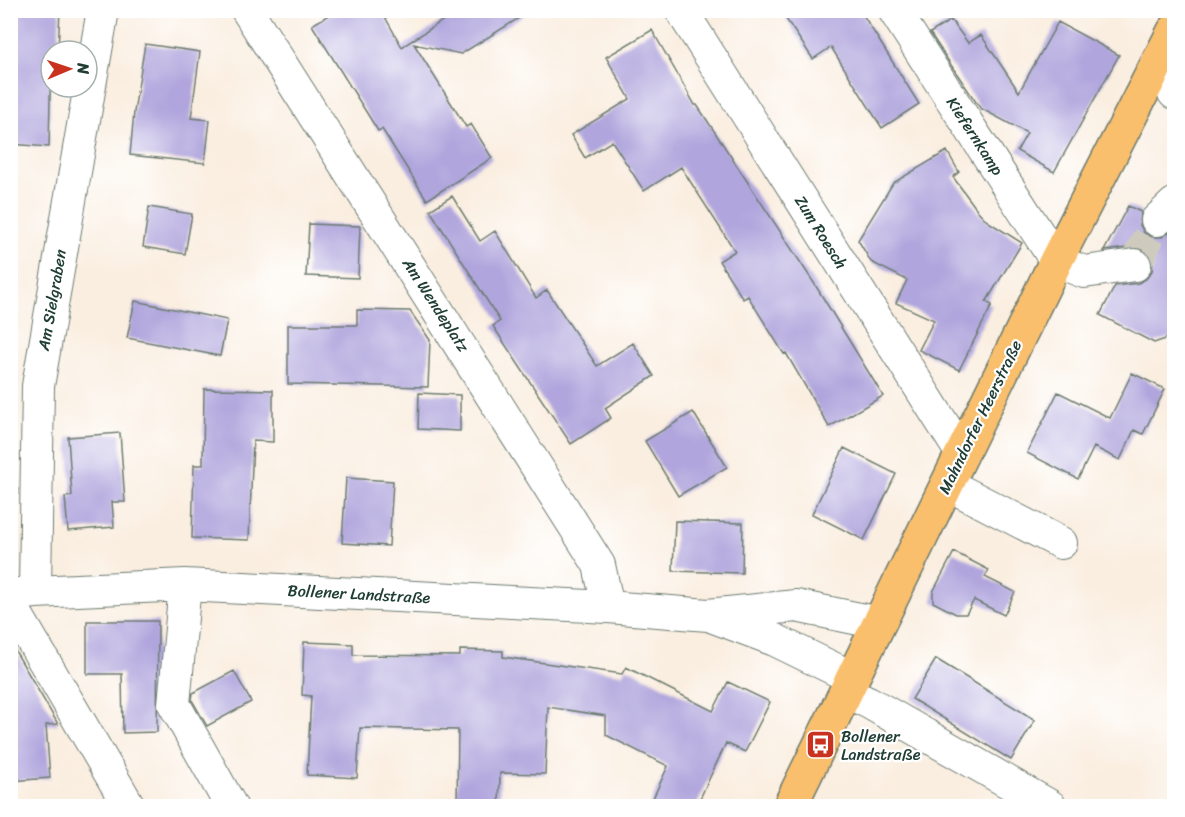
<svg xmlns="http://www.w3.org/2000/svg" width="1185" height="817" viewBox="0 0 1185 817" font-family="Sriracha,sans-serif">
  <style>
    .building { fill: #b0a6dd }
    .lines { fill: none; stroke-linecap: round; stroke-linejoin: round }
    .minor-tunnel { stroke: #cecbbe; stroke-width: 32; stroke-dasharray: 32 16; stroke-linecap: butt }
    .minor-casing { stroke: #6c7b70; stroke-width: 34 }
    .major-casing { stroke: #6c7b70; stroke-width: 36 }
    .minor { stroke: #fff; stroke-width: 32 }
    .major { stroke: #f9bf6d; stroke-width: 33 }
    .labels { text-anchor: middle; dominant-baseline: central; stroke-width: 4.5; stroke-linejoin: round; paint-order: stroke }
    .street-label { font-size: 16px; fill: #1f3d34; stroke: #fff }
    .poi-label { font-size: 16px; fill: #1f3d34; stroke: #fff; text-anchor: start }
  </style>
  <rect width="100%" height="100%" fill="#fff"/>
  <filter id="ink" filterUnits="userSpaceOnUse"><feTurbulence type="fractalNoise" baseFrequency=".0167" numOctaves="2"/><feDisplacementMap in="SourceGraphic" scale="12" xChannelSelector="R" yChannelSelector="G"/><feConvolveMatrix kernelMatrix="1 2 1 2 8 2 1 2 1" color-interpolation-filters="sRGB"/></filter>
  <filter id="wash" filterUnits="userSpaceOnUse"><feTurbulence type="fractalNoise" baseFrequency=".008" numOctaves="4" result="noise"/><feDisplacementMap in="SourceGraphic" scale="24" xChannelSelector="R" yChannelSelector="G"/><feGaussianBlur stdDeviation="1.35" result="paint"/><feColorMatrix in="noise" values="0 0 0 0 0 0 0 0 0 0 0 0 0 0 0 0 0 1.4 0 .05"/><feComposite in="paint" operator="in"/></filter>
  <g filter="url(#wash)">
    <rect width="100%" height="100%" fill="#faeee0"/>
    <g id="blocks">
      <path class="building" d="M10 10H60L58 51H51L49 147 10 144Z
        M337 10H381L402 47 459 10H532L461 54 414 44 466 127 471 124 492 158 427 200 382 129 378 131 312 25Z
        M780 10H860L919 104 882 128 831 47 813 59Z
        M951 20 968 43 981 35 1019 92 1058 22 1119 55 1054 172 1017 151 1027 133 980 108 951 65 930 33Z
        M652 30 695 105H697L814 283 883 396 829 427 786 353 784 354 748 296 743 299 719 261 735 251 681 167 644 191 612 141 585 158 571 135 630 99 606 57Z
        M145 44 200 52 191 118 210 120 205 163 130 155 134 112Z
        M947 151 959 172 953 177 978 211 987 221 1022 243 986 302 992 305 959 370 919 350 934 320 896 303 907 280 871 262 858 240 893 183Z
        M452 196 480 241 495 231 536 298 547 290 597 366 633 343 654 376 605 408 611 418 571 444 493 326 500 321 430 210Z
        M1128 206 1141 212 1140 225 1144 233 1151 237H1162L1174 229V336L1154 343 1100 315 1115 286 1138 283 1146 279 1152 271 1153 262 1149 254 1142 249 1133 247 1104 251Z
        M149 207 192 214 185 254 143 247Z
        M309 224 360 226 358 278 306 276Z
        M135 301 227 320 220 356 127 338Z
        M357 310 410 311 430 340 428 387 288 384V325H357Z
        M1132 373 1165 389 1143 434 1134 430 1120 460 1094 447 1078 479 1027 453 1058 392 1110 418Z
        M204 389 273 390V442L253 441 249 540 192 538 194 465H203Z
        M419 393 460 395V431L418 429Z
        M693 412 727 467 678 496 645 441Z
        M120 433 125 502H112L114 527 68 531 65 497 72 496 68 437Z
        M844 448 896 474 864 540 812 514Z
        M346 478 393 481 389 546 342 543Z
        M675 521 743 523 742 573 673 571Z
        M954 552 989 570 985 577 1015 592 1004 615 974 600 966 614H956L933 602V592Z
        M87 621H158L157 732 123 733 122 674H87Z
        M10 642 58 724 46 725 50 778 10 781Z
        M304 642 353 644V655L460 656V650L503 651V657L622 674 626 667 713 711 728 682 770 702 745 752 726 743 696 807H649L668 766 606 735V716L548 707 545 774 500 773 499 807H457L458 730 360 728 357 778 307 775 311 696 302 695Z
        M936 659 1035 720 1011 760 912 699Z
        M234 671 251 702 207 726 192 700 193 693Z"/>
    </g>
  </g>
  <g filter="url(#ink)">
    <use href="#blocks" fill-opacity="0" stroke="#6c7b70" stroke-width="1.5"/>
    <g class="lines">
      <path class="minor-tunnel" d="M1135 265 1157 220"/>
      <defs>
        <path id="minor" d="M247 10 599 565 608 607
          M681 10 962 454
          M894 10 1056 261 1084 272 1135 265
          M1156 64 1174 93
          M1157 220 1174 204
          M947 484 1061 543
          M185 585 174 704 231 806
          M35 592 38 386 103 10
          M10 595 35 592 185 585 608 607 708 615 796 606 879 623
          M10 603 129 806
          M714 617 775 640 853 678
          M846 692 868 702 1050 806"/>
        <path id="major" d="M790 806 1056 261 1174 31"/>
      </defs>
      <use href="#minor" class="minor-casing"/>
      <use href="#major" class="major-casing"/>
      <use href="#minor" class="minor"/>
      <use href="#major" class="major"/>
    </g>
  </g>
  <defs>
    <symbol id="bus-square" viewBox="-11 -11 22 22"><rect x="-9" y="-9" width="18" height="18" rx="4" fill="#c8321e" stroke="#fff"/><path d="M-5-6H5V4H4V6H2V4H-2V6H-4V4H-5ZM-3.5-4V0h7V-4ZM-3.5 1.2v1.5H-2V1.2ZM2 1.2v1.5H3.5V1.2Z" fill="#fff"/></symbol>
  </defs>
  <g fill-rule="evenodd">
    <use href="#bus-square" x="804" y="728" width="33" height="33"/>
  </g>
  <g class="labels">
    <g class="street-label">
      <text transform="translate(975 136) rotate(57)">Kiefernkamp</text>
      <text transform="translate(821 232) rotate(58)">Zum Roesch</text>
      <text transform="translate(52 300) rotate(-80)">Am Sielgraben</text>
      <text transform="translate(436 305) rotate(57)">Am Wendeplatz</text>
      <text transform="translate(980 417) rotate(-64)">Mahndorfer Heerstraße</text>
      <text transform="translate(359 594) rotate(3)">Bollener Landstraße</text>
    </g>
    <g class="poi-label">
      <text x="841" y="736">Bollener<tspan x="841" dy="18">Landstraße</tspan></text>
    </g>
  </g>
  <rect width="1185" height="817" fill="none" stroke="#fff" stroke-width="36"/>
  <g transform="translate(69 69) rotate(88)"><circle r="28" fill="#ffffff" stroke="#a5b1ae" stroke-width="1.5"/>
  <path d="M0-4.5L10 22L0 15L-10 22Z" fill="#c8321e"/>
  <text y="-9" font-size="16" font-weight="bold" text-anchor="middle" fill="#1f3d34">N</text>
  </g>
</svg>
